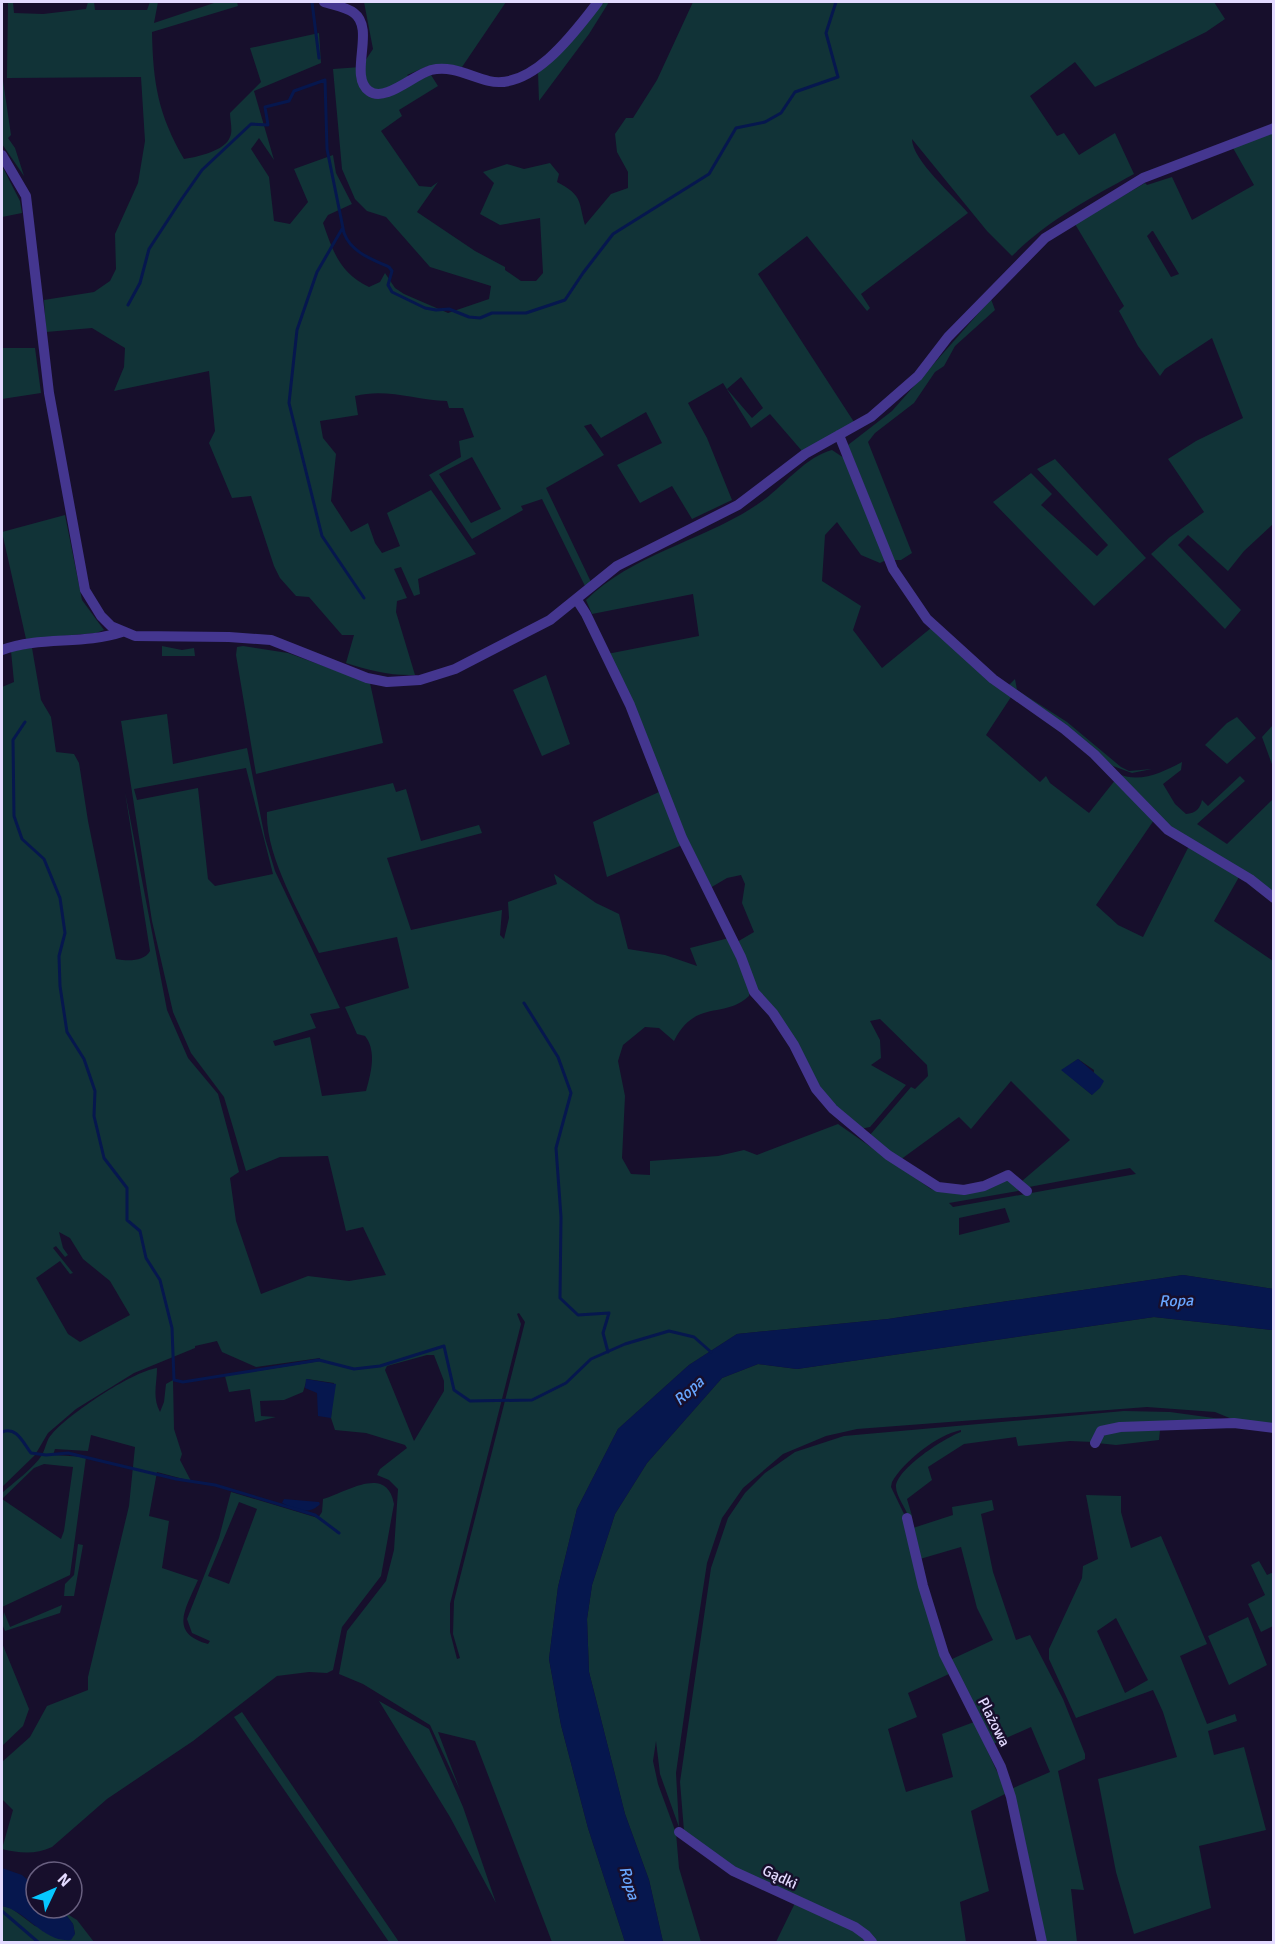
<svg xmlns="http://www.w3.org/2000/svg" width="1275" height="1944" viewBox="0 0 1275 1944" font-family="Signika,sans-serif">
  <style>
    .green { fill: #113337; fill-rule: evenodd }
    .water { fill: #06174e }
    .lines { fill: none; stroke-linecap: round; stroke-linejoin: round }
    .stream { stroke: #06174e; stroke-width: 3 }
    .minor { stroke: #44368f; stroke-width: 10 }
    .labels { text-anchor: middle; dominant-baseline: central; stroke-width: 5; stroke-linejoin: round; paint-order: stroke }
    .street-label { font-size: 15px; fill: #e3daff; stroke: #170f2c }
    .water-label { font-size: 16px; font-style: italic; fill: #68a6ff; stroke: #170f2c }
  </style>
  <rect width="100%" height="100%" fill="#170f2c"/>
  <path class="green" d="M8 2H13L14 13 43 14 86 9 88 2H94L95 10H147L150 2H158L154 23 217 2H237L238 6 152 32C153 83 158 114 184 159 197 157 225 151 230 137 233 131 230 120 230 113L261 82 250 48 319 33 321 63 254 91 274 160 259 138 251 149 269 177 274 221 290 224 308 202 294 169 333 155 336 173 352 204 328 215 323 223C333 252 340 273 369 287L380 282 385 273 395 288 404 294 448 313 489 299 491 286 430 267 386 217 367 211 355 199 342 169 333 69 361 67 373 49 364 2H506L462 67 428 66 407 75 416 81 431 75 438 86 399 110 402 116 381 131 419 186 431 187 438 182 417 212 475 251 505 267V270L521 281H536L543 273 540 218 500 225 480 214 494 183 483 172 507 164 524 169 550 163 559 174 557 182C583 196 578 200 585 225L611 194 628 188V172L617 152 615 134 626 118H633L657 80 693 2H1214L1225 19 1206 32 1095 87 1075 62 1030 96 1057 136 1064 133 1079 155 1115 133 1134 174C1090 198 1047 221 1012 256L987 231 912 139C912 160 954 196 968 213L861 294 870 308 867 311 807 236 758 274 854 422 802 451 770 414 751 428 723 383 688 403 707 438 732 500 692 519 672 486 640 503 617 465 662 443 646 412 601 438 591 424 584 426 604 455 546 488 591 582 585 586 542 499 521 506 523 510 472 539 429 475 461 457 459 441 474 437 463 408H449L447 401C414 400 387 388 355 396L358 415 320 421 323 438 336 454 331 501 351 532 368 523 375 543 382 553 400 546 387 513 431 490 476 554 418 579 420 594 414 596 401 567 394 569 407 598 397 601 396 612 415 675C390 676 369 670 346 663L354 635H342L309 597 296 596 280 578 274 566 251 496 232 498 209 443 215 431 209 371 114 391 124 367 125 348 92 328 46 332 44 300 94 292 110 281 116 269 115 234 138 183 145 141 141 77 7 78ZM741 377 763 408 752 418 727 389ZM472 457 501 509 471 523 439 474Z
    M604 2H609L589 34 539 101 538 73Z
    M2 74 11 135 8 138 15 148 24 176 2 144Z
    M1273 132V524L1244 551 1228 571 1188 535 1178 545 1241 610 1225 629 1151 554 1170 537 1204 512 1168 459 1196 441 1243 418 1212 338 1165 369 1160 376 1138 346 1119 311 1124 306 1075 224 1145 183 1147 185 1172 177 1192 220 1254 185 1233 148ZM1152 231H1153L1179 274 1171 277 1147 236Z
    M2 166 20 201 22 213 2 217Z
    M991 299 995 310 955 346 944 366 935 372 914 403 875 433 868 442 912 553 901 560H894L848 445 892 411Z
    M2 348H35L41 393 2 399Z
    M832 450 844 458 886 560 880 563 861 555 837 522 825 535 822 581 861 606 853 630 882 668 931 628 1011 697 986 735 1040 782 1046 776 1050 783 1089 813 1116 779 1154 820 1096 905 1118 925 1143 937 1189 846 1239 877 1214 921 1273 961V1289L1183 1275 888 1319 737 1334 689 1365 618 1429 577 1509 558 1587 549 1659 561 1725 588 1828 625 1942H552L475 1741 438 1732 460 1790 430 1725 363 1684 339 1674 347 1631 386 1581 394 1550 398 1489 389 1480 377 1475 380 1469 407 1448 405 1445 366 1433 335 1430 331 1418 334 1383 307 1379 303 1392 284 1400 260 1401 261 1416 276 1417 255 1422 250 1389 229 1392 225 1376 320 1361V1358L256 1367 222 1352 217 1341 195 1346V1348L134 1373 76 1409 48 1433 35 1455 2 1487V687L14 682 11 651 32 648 41 700 51 717 56 752 74 754 79 763 88 821 116 959C127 961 144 962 150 951L125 792 167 1010 188 1058 218 1094 239 1172 230 1178 236 1221 261 1294 308 1276 349 1281 386 1275 363 1227 346 1231 328 1156 280 1157 246 1171 224 1097 191 1053 173 1012 152 921 121 721 167 714 173 764 247 748 265 838 275 871 340 1008 310 1014 316 1028 273 1041 275 1046 310 1037 322 1096 366 1091C371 1073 377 1051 365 1036L357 1034 345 1007 409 988 397 937 319 953C300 914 265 855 267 812L393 783 396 792 406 789 421 841 479 825 482 833 387 858 411 930 502 910 500 935 504 939 509 918 508 902 557 884 554 874 596 903 619 914 628 949 665 955 697 966 690 948 729 938 749 989V996C723 1020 696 998 674 1041L659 1028 645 1027 623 1045 618 1061 625 1096 622 1158 631 1174 650 1175V1161L718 1156 744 1150 757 1155 838 1124 931 1189C959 1198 982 1187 1009 1178L1023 1190 949 1203 953 1207 1136 1174 1130 1168 1029 1187 1022 1181 1070 1140 1011 1081 971 1129 959 1117 900 1160 870 1135 911 1087 915 1089 928 1076 927 1065 880 1019 870 1021 880 1040 881 1058 871 1065 906 1085 870 1127 860 1129 827 1097 755 989 737 942 754 932 742 903 745 884 741 875 727 878 710 888 686 842 607 654 699 636 693 594 592 614 586 600C636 551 710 540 765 499 786 483 806 457 832 450ZM246 768 273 874 215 886 208 879 198 788 137 800 134 789ZM1078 1059 1094 1070 1092 1095 1062 1070ZM1005 1208 1010 1222 959 1235V1218ZM59 1232 70 1238 83 1259 110 1281 130 1315 80 1342 68 1334 36 1278 60 1261 70 1274 73 1273 53 1248 56 1246 65 1257 68 1255 63 1248ZM519 1313 525 1322 454 1601 453 1634 460 1658 457 1659 450 1632V1604L521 1324 517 1314ZM427 1355H434L444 1381V1391L414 1441 385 1370 387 1366Z
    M1055 459 1146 558 1094 606 993 502 1031 473 1052 494 1041 505 1097 556 1108 545 1037 469Z
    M65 515 82 600 104 630 96 633 26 639 2 532Z
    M162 646 182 650 194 648 195 656H162Z
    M243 646 288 653 370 683 383 743 256 774 236 655 237 647Z
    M546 675 570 744 542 756 513 690Z
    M1015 679 1017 690 1067 722 1121 767 1129 771 1152 769 1132 773 1113 766 1008 686Z
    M1237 717 1256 738 1227 764 1205 745 1227 723Z
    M1273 725V767L1262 737Z
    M1182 762 1181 770 1163 784 1175 804 1186 814C1196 813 1200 809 1202 800L1208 806 1240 776 1245 781 1197 824 1227 844 1273 799V894L1169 827 1116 773C1139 784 1161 773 1182 762Z
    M659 792 682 845 607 877 593 822Z
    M1154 1317 1273 1330V1425L1232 1419 1215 1412 1147 1407 857 1429 826 1436 783 1454 743 1488 722 1518 707 1563 689 1681 676 1773 679 1827 660 1774 656 1741 653 1761 658 1784 676 1833 679 1868 701 1942H663L649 1880 625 1814 589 1672 587 1619 592 1585 615 1514 647 1463 722 1378 758 1364 797 1369Z
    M157 1368C157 1384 152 1397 160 1412L164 1402 166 1384 173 1380 174 1429 182 1454 180 1460 191 1481 157 1472 149 1516 169 1521 162 1568 198 1580C186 1608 168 1633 208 1644L210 1641 192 1633 187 1619 219 1538 231 1492 318 1518 322 1512 323 1499C347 1492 387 1464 394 1504L381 1576 342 1627 333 1670 327 1673 309 1672 277 1676 193 1741 107 1799 52 1847C35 1855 19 1853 2 1849L13 1810 2 1799V1762L30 1737 47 1706 88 1690V1677L129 1506 135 1447 91 1435 88 1451 55 1449 53 1455 86 1457 70 1575 2 1607V1493C14 1482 33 1469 42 1455 46 1448 46 1440 52 1434 69 1414 131 1372 157 1368ZM44 1464 73 1467 64 1531 61 1539 2 1499 34 1468ZM239 1502 257 1509 229 1584 208 1576Z
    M1124 1411 1170 1412 1221 1419 1113 1425 1093 1442 1070 1441 1018 1446 1016 1437 964 1444 928 1467 932 1480 907 1499 912 1516 909 1518C906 1508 896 1496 896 1487 896 1469 946 1437 961 1432V1430C937 1435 904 1461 892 1482L891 1487 905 1516 949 1674 908 1693 917 1717 888 1729 906 1792 953 1777 942 1734 974 1722 1007 1793 971 1811 989 1891 960 1902 966 1942H874L734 1869 684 1831 680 1782 711 1568 728 1518 745 1493 765 1473 795 1452 844 1436Z
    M1160 1430 1159 1440 1116 1445 1097 1443 1103 1432Z
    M1086 1495 1121 1496V1512L1131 1548 1161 1536 1207 1644 1180 1656 1207 1724 1235 1714 1237 1721 1208 1731 1214 1755 1244 1747 1266 1830 1199 1846 1211 1908 1134 1934 1116 1872 1098 1779 1177 1757 1163 1712 1153 1690 1076 1718 1049 1659V1649L1082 1578 1083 1566 1098 1559ZM1116 1618 1148 1680 1125 1693 1097 1631Z
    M992 1500 994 1510 981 1514 993 1572 1016 1640 1030 1635 1063 1699 1085 1754V1759L1058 1771 1084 1890 1071 1889 1077 1942H1045L1011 1789 1050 1772 1031 1727 993 1744 950 1660 993 1640 977 1608 961 1547 920 1559 913 1528 953 1515 952 1507Z
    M78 1544 83 1545 74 1596H64L65 1584 74 1575Z
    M1259 1561 1267 1575 1274 1572 1273 1626 1261 1632 1248 1604 1265 1595 1251 1565Z
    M62 1605 60 1613 5 1631 2 1624 4 1612 10 1627Z
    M1248 1617 1267 1665 1229 1685 1208 1636Z
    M2 1643 29 1709 23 1726 2 1746Z
    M379 1701 429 1729 463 1807 496 1903 450 1817Z
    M242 1712 399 1942H389L234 1717Z
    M795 1903 847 1926 868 1942H776Z
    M2 1906 11 1908 35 1926 75 1934 73 1924 64 1912 77 1920 94 1942H2Z"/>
  <path class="water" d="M1078 1059 1104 1081 1100 1088 1092 1095 1061 1070Z
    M1183 1275 1273 1289V1330L1154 1317 797 1369 758 1364 722 1378 647 1463 615 1514 592 1585 587 1619 589 1672 625 1814 649 1880 663 1942H625L588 1828 561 1725 549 1659 558 1587 577 1509 618 1429 689 1365 737 1334 888 1319Z
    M306 1379 336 1384 331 1418 318 1416 317 1393 305 1388Z
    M284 1499 319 1502 320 1504C309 1516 295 1509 282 1503Z
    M2 1868 22 1875 36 1887V1908H61L73 1924 75 1934 71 1940C44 1943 27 1911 2 1906Z"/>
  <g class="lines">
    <path class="stream" d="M312 2 319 58
      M342 229 317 272 297 330 289 403 322 536 364 598
      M128 305 140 283 149 249 181 200 202 170 251 124 268 125 265 107 289 101 294 91 325 80 327 149 344 233C351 252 371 259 389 267L392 271 388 285 392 292 425 308 436 310 449 309 469 317 480 318 492 313H526L565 300 583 273 613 234 709 174 736 128 765 122 781 113 795 92 838 77 826 33 836 2
      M25 722 13 740 14 816 22 839 44 859 60 898 65 933 59 956 60 986 67 1032 84 1059 95 1091 94 1116 104 1158 127 1188V1220L140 1231 146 1258 160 1280 172 1328 174 1380 183 1382 319 1360 354 1369 380 1366 444 1346 454 1390 470 1401 532 1400 566 1383 591 1359 625 1344 669 1331 694 1337 711 1352
      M524 1003 558 1057 571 1093 556 1148 561 1217 560 1298 578 1315 609 1313 603 1333 608 1352
      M2 1432C17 1426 23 1443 31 1453L46 1455 68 1453 176 1479 215 1485 315 1515 339 1533
      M2 1911 38 1942"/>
    <path class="minor" d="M324 2C333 5 347 7 354 13 376 29 348 76 369 91 385 103 413 75 431 70 452 65 469 76 489 81 532 91 575 32 598 2
      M2 155 26 196 49 393 85 590 101 616 111 626 135 636 229 637 271 640 367 678 387 682 420 680 455 669 550 620 617 566 738 505 805 454 871 417 918 376 948 337 1045 238 1143 178 1274 128
      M839 435 893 569 927 619 993 679 1064 729 1094 754 1168 830 1250 879 1274 898
      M577 600 586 614 630 705 682 838 741 957 754 992 773 1013 794 1045 816 1089 833 1109 888 1155 938 1187 964 1190 984 1186 1008 1175 1027 1191
      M2 650C40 636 83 645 122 632
      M1095 1443 1101 1431 1120 1427 1234 1423 1274 1428
      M907 1518 923 1586 944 1654 1001 1767 1011 1797 1042 1942
      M679 1832 733 1871 855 1927 866 1935 872 1942"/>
  </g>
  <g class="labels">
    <g class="street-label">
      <text transform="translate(994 1722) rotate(63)">Plażowa</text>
      <text transform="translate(780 1877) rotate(25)">Gądki</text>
    </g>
    <g class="water-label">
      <text transform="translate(1176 1301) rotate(-2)">Ropa</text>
      <text transform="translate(689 1391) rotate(-42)">Ropa</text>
      <text transform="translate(629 1883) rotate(73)">Ropa</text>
    </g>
  </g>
  <rect width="1275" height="1944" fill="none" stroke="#e3daff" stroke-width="6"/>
  <g transform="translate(54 1890) rotate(46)"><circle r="28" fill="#170f2c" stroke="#696080" stroke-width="1.5"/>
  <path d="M0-4.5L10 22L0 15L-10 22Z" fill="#06c7ff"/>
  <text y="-9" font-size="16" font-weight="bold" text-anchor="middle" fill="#e3daff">N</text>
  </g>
</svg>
